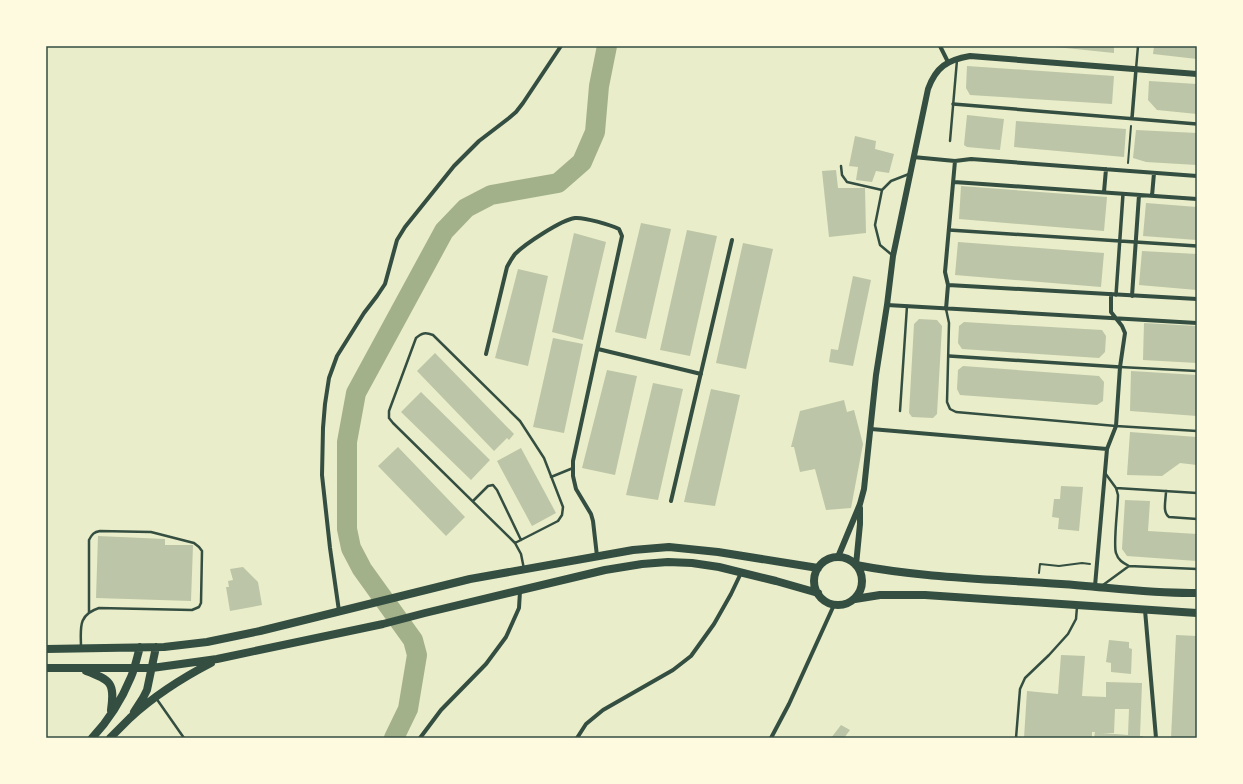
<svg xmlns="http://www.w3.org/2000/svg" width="1243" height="784" viewBox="0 0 1243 784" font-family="Karla,sans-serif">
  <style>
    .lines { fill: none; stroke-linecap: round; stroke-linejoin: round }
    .river { stroke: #a3b18a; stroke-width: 20 }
    .building { fill: #bcc5a7; fill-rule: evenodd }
    .path { stroke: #344e41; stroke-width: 2 }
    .service { stroke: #344e41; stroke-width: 2.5 }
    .pedestrian { stroke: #344e41; stroke-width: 3.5 }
    .minor { stroke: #344e41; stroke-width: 4 }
    .tertiary { stroke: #344e41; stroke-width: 6 }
    .primary { stroke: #344e41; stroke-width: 8 }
    .neatline { fill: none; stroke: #344e41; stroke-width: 1.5 }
  </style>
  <rect width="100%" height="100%" fill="#e9edc9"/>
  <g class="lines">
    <path class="river" d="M394 738 408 709 417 655 413 640 362 569 351 548 347 529V442L356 393 444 231 466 208 491 195 558 183 582 162 595 132 599 86 607 46"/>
  </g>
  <path class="building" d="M1056 46H1114V53L1056 47Z
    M1154 46H1197V59L1153 54Z
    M967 66 1114 76 1112 104 970 95 966 88Z
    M1149 81 1197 84V114L1157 110 1148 100Z
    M967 115 1004 119 1000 150 967 147 964 145Z
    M1016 121 1126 129 1124 157 1014 147Z
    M1136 130 1197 133V165L1146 162 1133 158Z
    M855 136 876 141 875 149 894 154 889 173 876 171 872 182 856 180 858 167 849 166Z
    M836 170 838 188H865L866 233 829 237 822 171Z
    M961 186 1107 197 1104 231 959 219Z
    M1146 203 1197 207V240L1143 236Z
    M641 223 671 229 646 339 615 332Z
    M687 230 717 236 690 356 660 350Z
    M574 233 606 242 583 340 552 332Z
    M958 242 1104 253 1101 287 955 275Z
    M743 243 773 249 746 369 716 363Z
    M1142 251 1197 254V290L1139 285Z
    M518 269 548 276 528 366 495 358Z
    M853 276 871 280 853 366 829 362 831 349 838 350Z
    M919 319 937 320 942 326 937 414 933 418 912 417 909 413 914 324Z
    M964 322 1102 330 1106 336 1105 352 1099 358 962 349 958 343 959 326Z
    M1144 323 1197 326V363L1143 360Z
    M553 338 583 344 564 433 533 427Z
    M435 353 514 434 509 440 507 438 494 451 417 371Z
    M963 366 1099 376 1104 382 1103 401 1097 405 960 395 957 389 958 370Z
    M607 370 637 376 615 475 582 468Z
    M1131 371 1197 375V416L1130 411Z
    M653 383 683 389 658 500 626 495Z
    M711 389 740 395 715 506 684 502Z
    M421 392 490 460 471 480 401 412Z
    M844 400 847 412 854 410 863 444 851 508 826 510 815 469 800 472 794 447H791L800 411Z
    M1130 432 1197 437V465L1180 463 1162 476 1127 475Z
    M398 447 465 517 446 536 378 466Z
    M521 448 556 513 532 526 497 461Z
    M1061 486 1083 487 1079 531 1058 529 1059 518 1052 517 1054 499H1060Z
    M1125 500 1150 501 1148 531 1197 534V561L1127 556 1122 549Z
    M98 536 165 539V545H193L191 601 96 598Z
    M243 567 258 582 262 605 230 611 226 587H229L228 581 233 580 230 569Z
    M1176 635 1197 636V738H1171Z
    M1109 640 1129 642V648L1132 649 1131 674 1111 672V663L1106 662Z
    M1061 655 1085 656 1082 696 1106 697V682L1142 683 1140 736H1143V738H1094L1095 732H1092V738H1024L1027 691 1058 694ZM1115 709H1129L1128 735 1102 733H1114Z
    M841 725 850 730 844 738H831Z"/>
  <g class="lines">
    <path class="path" d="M1128 163 1131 126
      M1039 573 1040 564 1059 566 1082 563 1090 564"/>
    <path class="service" d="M1136 69 1138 46
      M950 141 957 60
      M841 166 842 175 847 182 882 190
      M892 255 880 245 875 225 882 190 891 181 909 174
      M946 309 949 323 947 402 950 409 956 412 1116 426 1197 431
      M1120 367 1197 371
      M900 411 907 306
      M1105 473 1116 488 1118 495C1118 507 1113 544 1116 553 1118 560 1123 563 1129 566L1197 569
      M551 477 573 468
      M1116 488 1197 493
      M1166 491C1166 500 1162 512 1169 517L1197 519
      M473 501 488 486 493 485 497 490 521 540
      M515 543 558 521 562 515 563 507 544 458 520 421 433 335C425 332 422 333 416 338L389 411V418L393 423 515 543 521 554 524 569
      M1103 585 1129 566
      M81 648C81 629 77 615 99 608L192 610 199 607 201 603 202 551 199 547 194 543 151 532 100 531C94 532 92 534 89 540V612
      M156 698 184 738
      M1016 738 1020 689 1025 678 1049 655 1068 634 1076 619 1077 607"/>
    <path class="pedestrian" d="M953 104 1197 124
      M1132 118 1136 69
      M949 230 1197 246
      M1116 295 1123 194
      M949 356 1120 367"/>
    <path class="minor" d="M940 46 948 62
      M913 157 955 161 971 159 1197 176
      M954 182 1197 199
      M1104 192 1106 169
      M1152 196 1154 173
      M948 285 1197 299
      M1132 296 1139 195
      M887 305 1197 323
      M946 309 948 285 945 272 955 161
      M598 349 701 374
      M486 354 507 267C509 263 512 258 515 254 525 244 561 220 575 218 584 217 611 225 619 229L622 236 573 461V476L576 489 591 514 593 521 597 556
      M871 429 1107 449
      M671 501 732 240
      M1095 586 1107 449 1116 426 1120 367 1125 333 1122 326 1111 312V294
      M1145 610 1156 738
      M339 611 330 548 322 475 323 428 325 404 329 378 337 356 364 313 377 296 385 284 397 240 405 227 454 166 479 141 509 118 516 112 523 103 561 46
      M420 738 441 710 486 664 506 637 519 608 520 591
      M577 738 586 724 603 710 673 670 691 656 714 624 731 594 741 573
      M771 738 789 704 834 605"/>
    <path class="tertiary" d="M838 557 860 504 864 489 876 375 887 305 893 256 928 89C936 67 947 60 970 56L1197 74
      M856 565 860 524V508"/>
    <path class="primary" d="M814 581a24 24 0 1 1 48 0a24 24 0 1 1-48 0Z
      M856 565C923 578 992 579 1061 584 1106 587 1152 594 1197 593
      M855 599 880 595H925L1197 613
      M46 649 164 647 207 642 260 631 470 579 633 550 669 547 718 552 818 568
      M46 668H152L217 659 383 624 425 613 605 570 642 564 668 562 692 563 719 567 776 581 818 593
      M86 671C111 680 115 683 111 710
      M134 712 143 698 147 690 156 647
      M92 738C108 721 122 699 131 677 135 668 137 657 140 647
      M110 738C116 732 123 725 130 718 154 696 182 678 211 663"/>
  </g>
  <rect width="1243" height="784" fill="none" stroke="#fefae0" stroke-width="94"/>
  <rect x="47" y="47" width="1149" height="690" class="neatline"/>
</svg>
